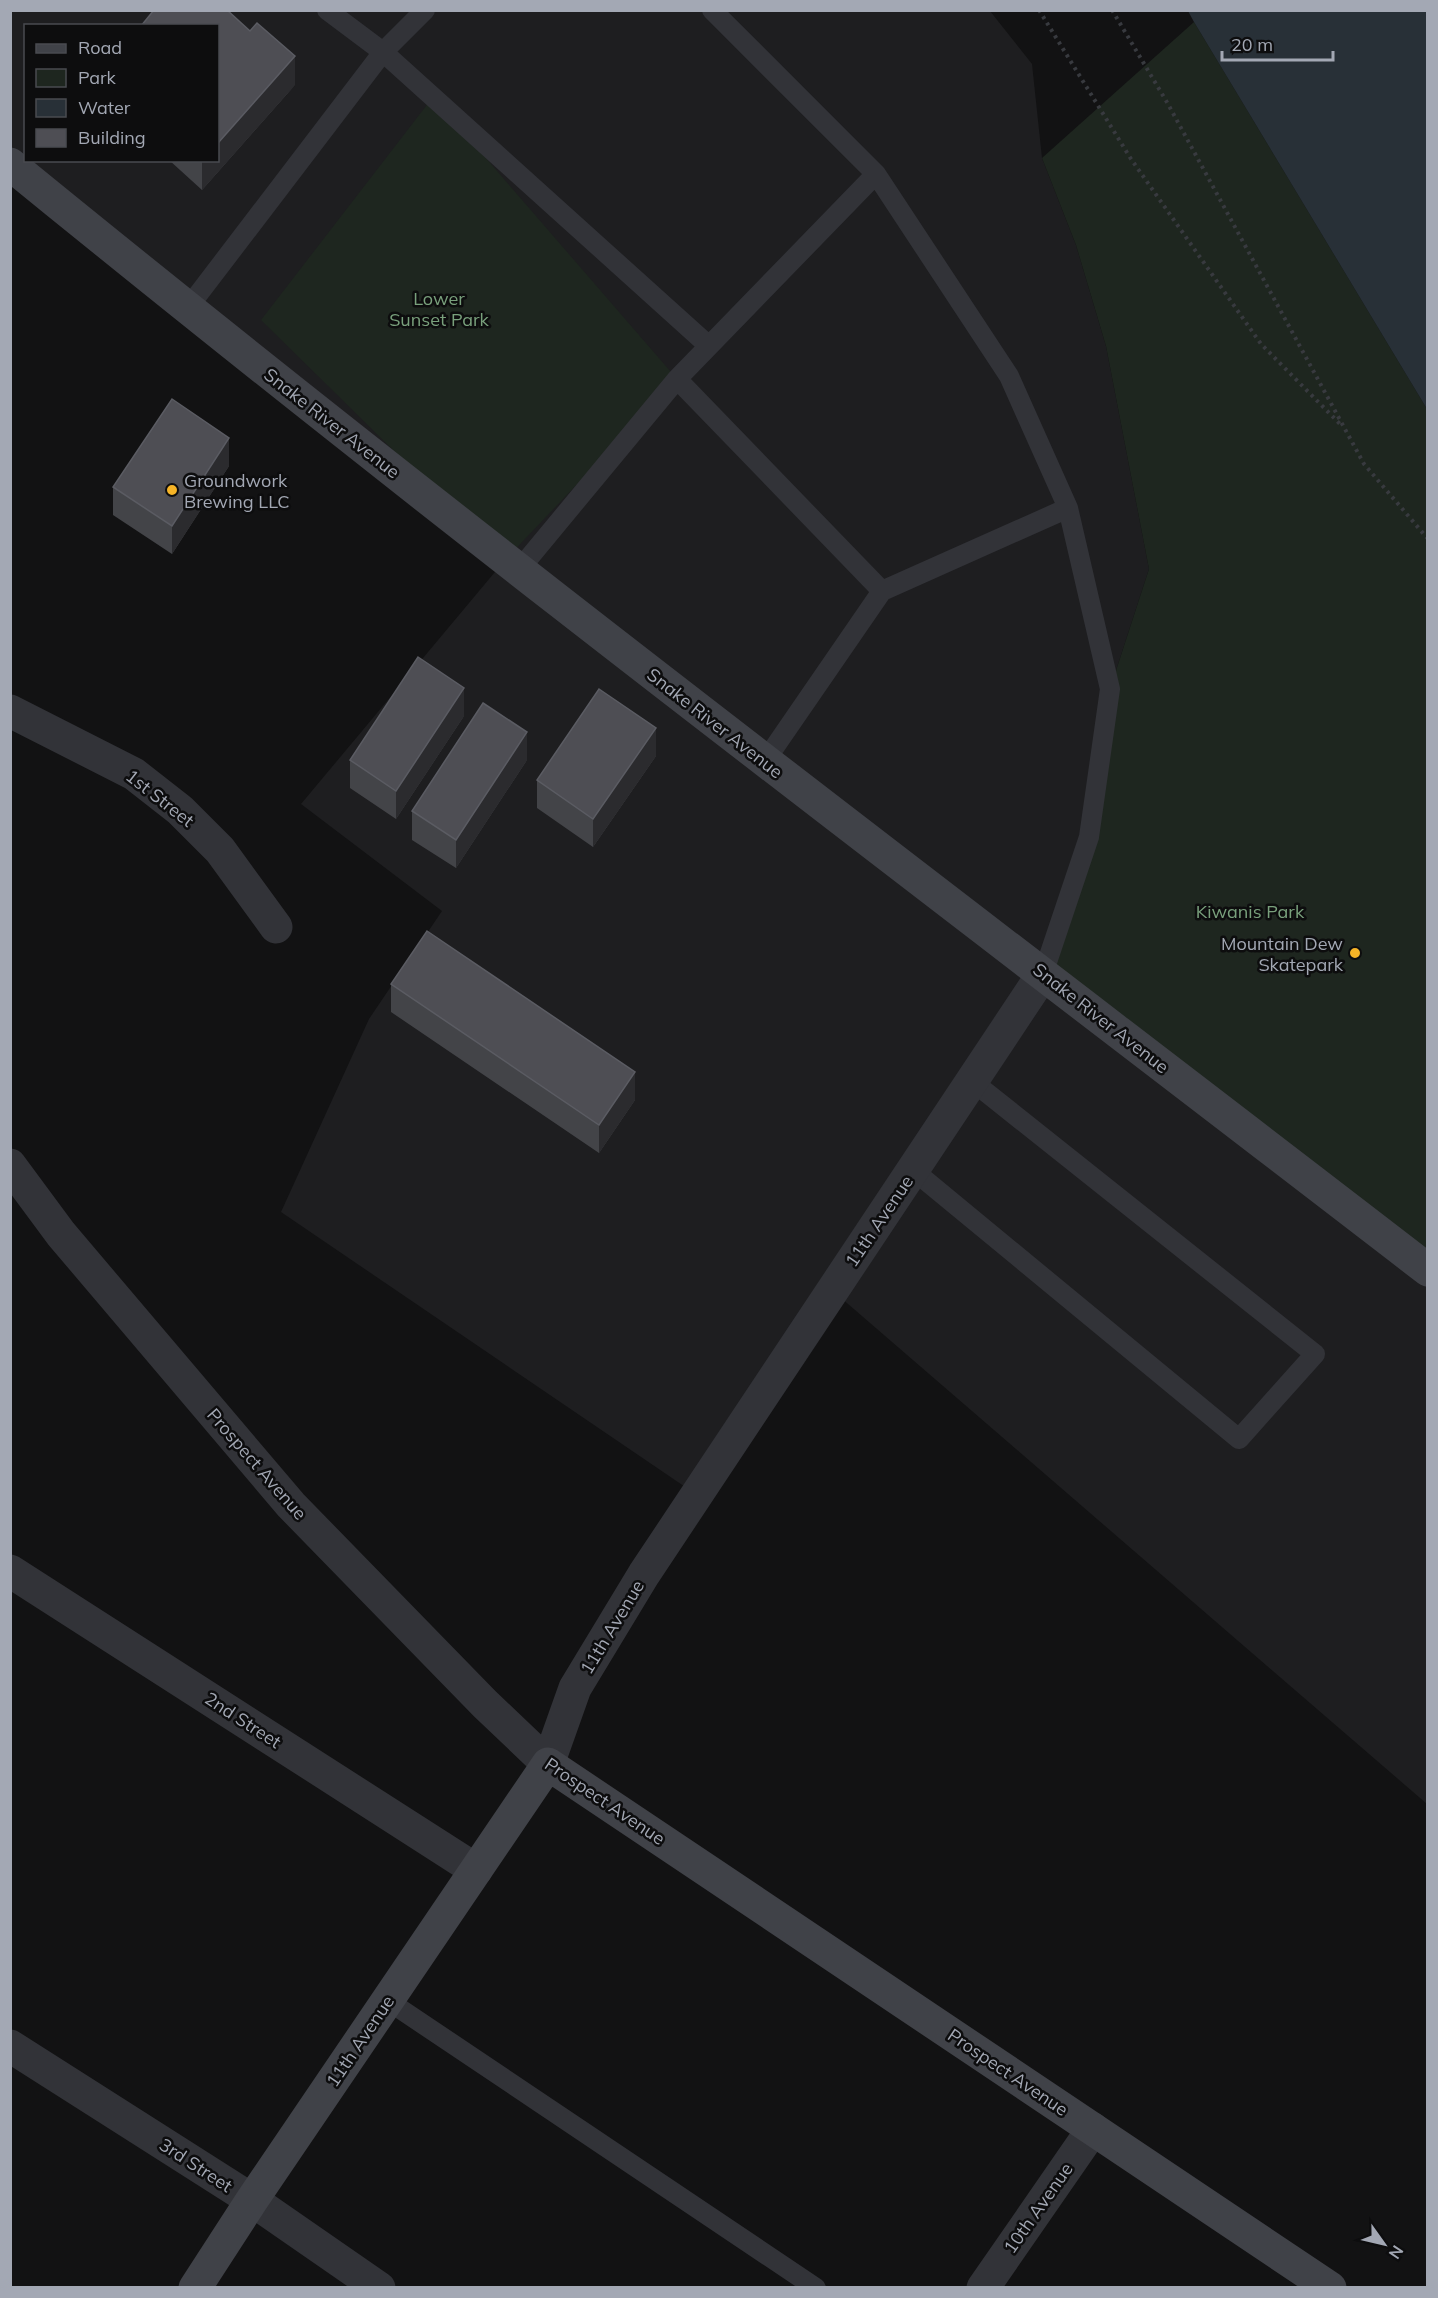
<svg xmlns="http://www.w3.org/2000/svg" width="1438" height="2298" viewBox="0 0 1438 2298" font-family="Mulish,sans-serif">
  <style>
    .built { fill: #1e1e20; fill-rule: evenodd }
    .green { fill: #1e261f }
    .water { fill: #283037 }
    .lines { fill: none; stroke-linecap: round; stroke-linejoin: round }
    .path { stroke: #383a3f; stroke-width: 4; stroke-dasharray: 3 4.5; stroke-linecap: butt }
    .lane { stroke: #323338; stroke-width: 20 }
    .street { stroke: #323338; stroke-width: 33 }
    .secondary { stroke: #404248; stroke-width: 33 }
    .wall { fill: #434448 }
    .shaded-wall { fill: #2b2b2e }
    .building { fill: #4e4e54; stroke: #5b5c63; stroke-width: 1.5 }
    .poi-dot { fill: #f6b427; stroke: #0d0d0e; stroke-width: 2 }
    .labels { text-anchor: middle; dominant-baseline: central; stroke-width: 5; stroke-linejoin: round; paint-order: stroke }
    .park-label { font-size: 18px; fill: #79a07c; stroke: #0d0d0e }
    .street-label { font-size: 18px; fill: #a3a8b4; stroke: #0d0d0e }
    .poi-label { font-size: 18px; fill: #a3a8b4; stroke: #0d0d0e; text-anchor: start }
  </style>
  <rect width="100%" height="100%" fill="#121213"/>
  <path class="built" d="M10 11H990L1032 64 1042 158 1076 245 1106 346 1149 569 1110 689 1427 1270V1804L833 1291 697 1495 281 1212 369 1019 442 911 301 804 505 560 11 164ZM26 26H218V160H26Z"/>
  <path class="green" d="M1194 22 1427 409V1270L1043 974 1089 837 1110 689 1149 569 1106 346 1076 245 1042 158Z
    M433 97 677 379 505 560 261 320Z"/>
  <path class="water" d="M1188 11H1427V409L1194 22Z"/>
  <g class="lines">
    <path class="path" d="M1039 10 1131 159 1261 344 1340 424
      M1112 10 1168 104 1364 464 1428 539"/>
    <path class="lane" d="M327 10 383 52 709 346
      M712 10 876 174 1009 376 1068 508
      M187 309 383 52 425 10
      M677 379 882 591 1068 508 1110 689 1089 837 1043 974
      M518 571 677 379 876 174
      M765 761 882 591
      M913 1170 1239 1439 1315 1354 972 1081
      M387 2000 816 2288"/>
    <path class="street" d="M10 711 134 774 180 810 220 850 276 927
      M10 1165 61 1234 291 1505 485 1704 548 1764 575 1688 644 1574 1043 974
      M10 1571 476 1870
      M10 2046 252 2200 379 2288
      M983 2288 1093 2129"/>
    <path class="secondary" d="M10 164C475 544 953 904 1428 1270
      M195 2288 252 2200 548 1764 1330 2288"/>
  </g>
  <path class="wall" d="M295 85 202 190 169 160H218Z
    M229 466 172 554 113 515V487Z
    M464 716 396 819 350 788V760Z
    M656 756 593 847 537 808V780Z
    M527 760 456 868 412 840V811Z
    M391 984 635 1100 599 1153 391 1012Z"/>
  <path class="shaded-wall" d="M295 56V85L202 190V160H218V143Z
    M229 438V466L172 554V526Z
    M464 688V716L396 819V791Z
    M656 728V756L593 847V819Z
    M527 732V760L456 868V840Z
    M635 1072V1100L599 1153V1125Z"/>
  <path class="building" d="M154 10H227L250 31 257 23 295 56 218 143V26H141Z
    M172 399 229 438 172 526 113 487Z
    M418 657 464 688 396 791 350 760Z
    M599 689 656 728 593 819 537 780Z
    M483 703 527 732 456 840 412 811Z
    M427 931 635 1072 599 1125 391 984Z"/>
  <g class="poi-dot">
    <circle cx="172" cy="490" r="6"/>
    <circle cx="1355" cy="953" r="6"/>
  </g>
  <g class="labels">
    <g class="park-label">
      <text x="439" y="298">Lower<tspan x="439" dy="21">Sunset Park</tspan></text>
      <text x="1250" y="911">Kiwanis Park</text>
    </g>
    <g class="street-label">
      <text transform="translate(332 423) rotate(38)">Snake River Avenue</text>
      <text transform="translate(715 723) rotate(38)">Snake River Avenue</text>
      <text transform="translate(160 798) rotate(38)">1st Street</text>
      <text transform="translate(1101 1018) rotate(38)">Snake River Avenue</text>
      <text transform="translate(879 1221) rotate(-56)">11th Avenue</text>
      <text transform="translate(257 1464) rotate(49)">Prospect Avenue</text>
      <text transform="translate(612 1627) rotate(-59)">11th Avenue</text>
      <text transform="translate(243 1720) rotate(33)">2nd Street</text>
      <text transform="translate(605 1801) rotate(34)">Prospect Avenue</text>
      <text transform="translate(360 2041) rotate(-56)">11th Avenue</text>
      <text transform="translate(1008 2072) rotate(34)">Prospect Avenue</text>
      <text transform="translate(196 2165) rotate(33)">3rd Street</text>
      <text transform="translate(1038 2208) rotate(-55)">10th Avenue</text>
    </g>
    <g class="poi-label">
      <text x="184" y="480">Groundwork<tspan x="184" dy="21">Brewing LLC</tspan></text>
      <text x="1343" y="943" text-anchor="end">Mountain Dew<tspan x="1343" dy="21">Skatepark</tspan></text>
    </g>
  </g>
  <rect width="1438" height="2298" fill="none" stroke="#a3a8b4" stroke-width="24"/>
  <rect x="24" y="24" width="195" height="138" fill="#0d0d0e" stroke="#494b50" stroke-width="1.5"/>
  <rect x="36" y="44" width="30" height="9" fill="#404248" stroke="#494b50" stroke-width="1.5"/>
  <text x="78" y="54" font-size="18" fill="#a3a8b4">Road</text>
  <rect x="36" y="69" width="30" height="18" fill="#1e261f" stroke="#494b50" stroke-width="1.5"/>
  <text x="78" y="84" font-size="18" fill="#a3a8b4">Park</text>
  <rect x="36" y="99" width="30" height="18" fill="#283037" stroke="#494b50" stroke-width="1.5"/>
  <text x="78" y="114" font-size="18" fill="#a3a8b4">Water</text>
  <rect x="36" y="129" width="30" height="18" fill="#4e4e54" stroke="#494b50" stroke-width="1.5"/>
  <text x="78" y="144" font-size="18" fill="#a3a8b4">Building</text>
  <g transform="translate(1384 2244) rotate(124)" stroke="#0d0d0e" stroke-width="4.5" paint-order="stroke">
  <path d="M0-4.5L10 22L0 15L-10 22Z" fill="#a3a8b4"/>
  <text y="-9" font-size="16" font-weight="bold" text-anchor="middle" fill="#a3a8b4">N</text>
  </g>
  <path d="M1222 51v9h111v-9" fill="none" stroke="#a3a8b4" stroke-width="3"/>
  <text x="1231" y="51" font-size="18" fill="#a3a8b4" stroke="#0d0d0e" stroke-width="4.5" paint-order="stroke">20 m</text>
</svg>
